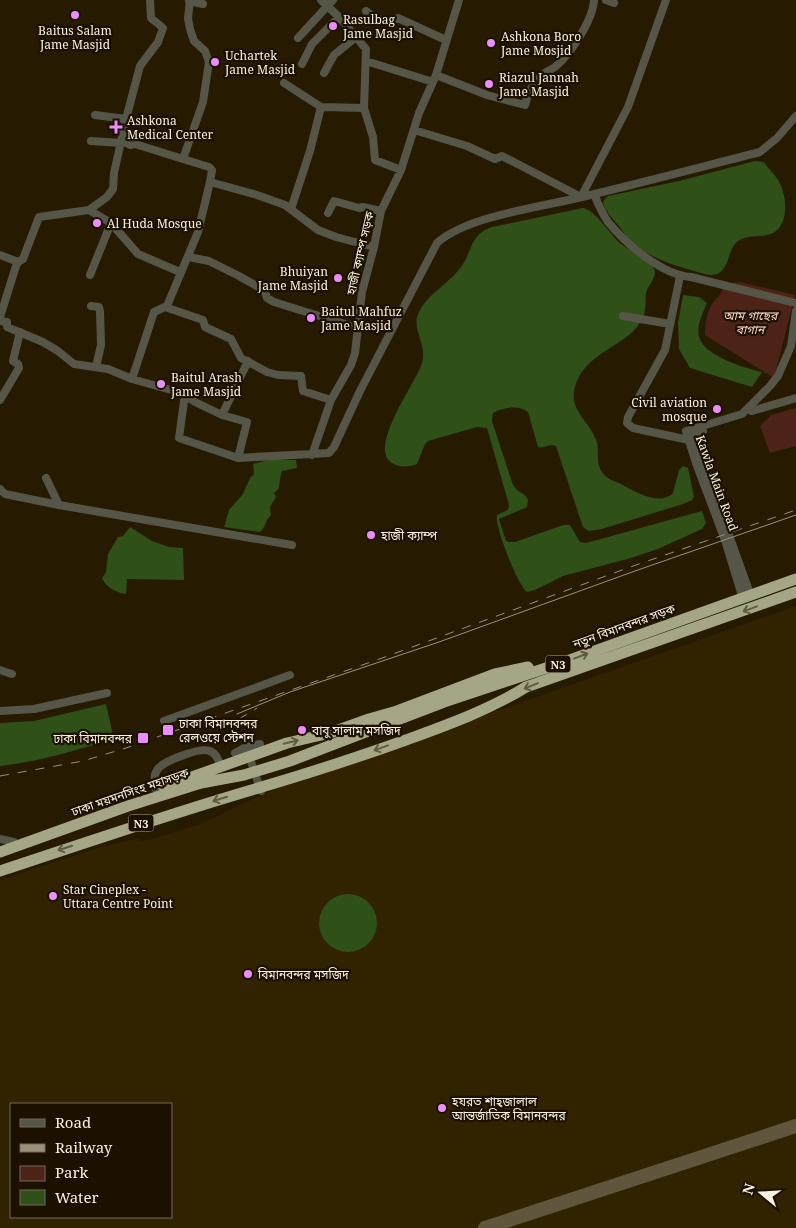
<svg xmlns="http://www.w3.org/2000/svg" width="796" height="1228" viewBox="0 0 796 1228" font-family="'Noto Serif','Noto Sans Bengali',serif">
  <style>
    .built { fill: #312200; fill-rule: evenodd }
    .green { fill: #4d2318 }
    .water { fill: #2f5017 }
    .lines { fill: none; stroke-linecap: round; stroke-linejoin: round }
    .taxiway { stroke: #60563e; stroke-width: 14 }
    .minor { stroke: #555648; stroke-width: 8 }
    .highway { stroke: #a4a685; stroke-width: 11 }
    .tram { stroke: #9a917b; stroke-width: 1 }
    .rail { stroke: #9a917b; stroke-width: 1; stroke-dasharray: 9 9; stroke-linecap: butt }
    .oneway { stroke: #605c42 }
    .poi-dot { fill: #ea8dfd; stroke: #1c1100; stroke-width: 2 }
    .labels { text-anchor: middle; dominant-baseline: central; stroke-width: 4.5; stroke-linejoin: round; paint-order: stroke }
    .shield { fill: #1c1100; stroke: #b6ae9d; stroke-width: 1 }
    .shield-label { font-size: 11px; font-weight: bold; fill: #f8f1e0 }
    .poi-label { font-size: 12px; fill: #f8f1e0; stroke: #1c1100; text-anchor: start }
    .street-label { font-size: 12px; fill: #f8f1e0; stroke: #1c1100 }
    .park-label { font-size: 12px; font-style: italic; fill: #fed4c9; stroke: #1c1100 }
  </style>
  <rect width="100%" height="100%" fill="#261a00"/>
  <path class="built" d="M796 606V1228H0V880L101 847 139 838 140 841 152 839 198 825 274 789ZM11 1104H171V1217H11Z"/>
  <path class="green" d="M739 282 795 295 774 378 705 335C705 324 706 312 713 303 719 294 721 298 723 285Z
    M796 408V446L770 453 760 426 771 415Z"/>
  <path class="water" d="M755 161 764 162C769 170 777 176 780 184 787 197 789 225 773 233 763 238 750 234 740 240 727 246 731 268 717 274 709 277 699 272 691 270 669 264 646 256 630 240 625 235 622 230 618 225 612 218 606 212 603 203L604 200 608 196 679 181Z
    M583 208C597 211 609 234 621 244 629 250 655 264 655 272 655 280 648 285 646 293 645 302 647 310 642 319 630 345 591 349 577 381 565 409 589 419 597 442 599 452 596 464 602 472 605 478 614 481 621 484 634 491 660 507 673 493L679 470 683 466 688 468 694 497 692 500 683 504 602 529 589 531 583 527 556 446C549 443 544 449 538 447L528 412C520 405 502 407 493 413L492 421 512 482C516 494 525 491 528 500L527 507 499 519 506 541 509 542H515L563 525H570L580 542 586 543 702 511 706 523 702 529 658 549 631 558 563 576 535 590 527 592C518 586 494 525 497 515L508 510 509 505 487 428 477 427 428 441 425 444 417 464C410 467 399 468 392 463 367 448 416 383 422 363 428 345 410 328 419 312 429 292 451 283 463 264 473 248 471 234 492 227Z
    M683 295 699 297 707 303C703 313 696 326 699 337 704 356 745 368 762 372L752 387 690 368 679 349 678 323Z
    M269 460H296L297 468 282 471 280 479 279 488 274 493 276 497 270 507 271 515C265 520 266 527 260 532L224 527 229 510 243 494 250 478 254 474 253 464Z
    M130 527 152 541 169 547 183 548 184 580 127 579 126 594C116 593 106 587 102 578L106 572 108 554 118 537 123 536Z
    M106 704 114 739C76 750 39 762 0 766V723L34 721Z
    M319 923a29 29 0 1 1 58 0a29 29 0 1 1-58 0Z"/>
  <g class="lines">
    <path class="taxiway" d="M485 1228 796 1126"/>
    <path class="minor" d="M321 0 339 17 366 49 364 108 373 137 375 160 401 170
      M606 0 614 3
      M189 1 203 4
      M366 11 374 17 387 22 398 18 446 40
      M298 38 333 0
      M366 61 433 82
      M302 64 312 44 339 17
      M324 73 334 55 356 37
      M436 75 487 95 525 105C528 92 534 81 545 73 548 71 552 69 555 67 570 55 593 20 594 0
      M284 83 321 107 364 108
      M95 115 126 119
      M414 130 467 146 495 159 502 156 581 197 628 107 666 0
      M91 141 121 143
      M122 141 130 145 135 144 183 159
      M210 182 257 195 285 205 318 230 336 237 374 247
      M594 194C598 204 602 213 608 222 626 244 662 275 691 277L796 303
      M291 209 310 151 321 107
      M89 210 111 223 138 254 180 272
      M328 213 334 201 359 208 363 207 381 211
      M0 255 18 262
      M189 257 209 261 239 276 260 288 265 292 267 298 274 302 358 328
      M90 275 111 223
      M680 276 665 350 628 417 627 423 633 428 689 440
      M91 306 99 307 100 311 101 345 96 367
      M167 306 198 232 210 182 212 170 209 167 183 159 203 102 209 62 205 51 194 41 190 29 188 18 190 0
      M167 306 168 308 203 320 205 327 231 339 241 358 267 372 278 375 301 376 303 391 331 400
      M623 316 670 324
      M0 317 16 266 18 262 23 259 39 217 89 210 107 197 113 189 114 173 126 119 140 66 158 42 163 28 151 18 150 0
      M0 321 7 322V327L43 342 58 351 74 364 108 369 132 379 182 393 195 402 222 415 247 422 238 458 329 453 334 447 360 391 437 243C467 216 541 207 582 197 641 183 701 167 760 152L777 138 796 116
      M132 379 154 312 167 306
      M185 394 179 438 238 458
      M0 400 19 368 18 364 13 361 20 332
      M752 411 796 398
      M222 415 248 361
      M703 431 693 436 751 596
      M312 455 331 400 351 365 355 353 362 292 374 247 381 211 401 170 419 113 436 75 459 0
      M46 478 59 505
      M0 489 5 494 59 505 292 545
      M743 599 725 540 696 463 686 431 742 414 770 386 778 376 791 346 796 311
      M0 670 12 674
      M0 711 34 709 107 693
      M164 721 290 675
      M246 747 261 791
      M235 753 246 747 260 744
      M156 789C155 783 153 776 157 770 163 761 200 747 210 751 217 754 218 760 221 766
      M0 839 14 842"/>
    <path class="highway" d="M164 787 287 743 330 733 369 719 397 711 495 674 528 667
      M0 852 128 806 201 783 244 775 290 761 444 702 567 661 796 579
      M0 871C85 843 169 814 255 789 306 774 356 758 406 740 447 725 489 710 526 687L796 592"/>
    <path class="tram" d="M237 714 290 692 439 642 635 571 796 515"/>
    <path class="rail" d="M239 719 257 708
      M0 776 83 761 126 748 385 657 633 566 796 510"/>
  </g>
  <defs><path id="oneway-shaft" d="M-6 0H5M1.5-3L5.5 0L1.5 3" fill="none" stroke-width="1.6" stroke-linecap="round" stroke-linejoin="round" transform="scale(1.25)"/></defs>
  <g class="oneway">
    <use href="#oneway-shaft" transform="translate(750 609) rotate(160)"/>
    <use href="#oneway-shaft" transform="translate(581 656) rotate(-21)"/>
    <use href="#oneway-shaft" transform="translate(531 686) rotate(158)"/>
    <use href="#oneway-shaft" transform="translate(291 742) rotate(-14)"/>
    <use href="#oneway-shaft" transform="translate(381 748) rotate(160)"/>
    <use href="#oneway-shaft" transform="translate(220 799) rotate(163)"/>
    <use href="#oneway-shaft" transform="translate(65 848) rotate(162)"/>
  </g>
  <g class="poi-dot">
    <circle cx="75" cy="15" r="5"/>
    <circle cx="333" cy="26" r="5"/>
    <circle cx="491" cy="43" r="5"/>
    <circle cx="215" cy="62" r="5"/>
    <circle cx="489" cy="84" r="5"/>
    <path d="M113.5 119.5h5v5h5v5h-5v5h-5v-5h-5v-5h5z"/>
    <circle cx="97" cy="223" r="5"/>
    <circle cx="338" cy="278" r="5"/>
    <circle cx="311" cy="318" r="5"/>
    <circle cx="161" cy="384" r="5"/>
    <circle cx="717" cy="409" r="5"/>
    <circle cx="371" cy="535" r="5"/>
    <rect x="162" y="724" width="12" height="12" rx="2.5"/>
    <circle cx="302" cy="730" r="5"/>
    <rect x="137" y="732" width="12" height="12" rx="2.5"/>
    <circle cx="53" cy="896" r="5"/>
    <circle cx="248" cy="974" r="5"/>
    <circle cx="442" cy="1108" r="5"/>
  </g>
  <g class="labels">
    <g class="shield">
      <rect x="545.5" y="655.5" width="25" height="17" rx="4"/>
      <rect x="128.5" y="814.5" width="25" height="17" rx="4"/>
    </g>
    <g class="shield-label">
      <text x="558" y="664">N3</text>
      <text x="141" y="823">N3</text>
    </g>
    <g class="poi-label">
      <text x="343" y="19">Rasulbag<tspan x="343" dy="14">Jame Masjid</tspan></text>
      <text x="75" y="30" text-anchor="middle">Baitus Salam<tspan x="75" dy="14">Jame Masjid</tspan></text>
      <text x="501" y="36">Ashkona Boro<tspan x="501" dy="14">Jame Mosjid</tspan></text>
      <text x="225" y="55">Uchartek<tspan x="225" dy="14">Jame Masjid</tspan></text>
      <text x="499" y="77">Riazul Jannah<tspan x="499" dy="14">Jame Masjid</tspan></text>
      <text x="127" y="120">Ashkona<tspan x="127" dy="14">Medical Center</tspan></text>
      <text x="107" y="223">Al Huda Mosque</text>
      <text x="328" y="271" text-anchor="end">Bhuiyan<tspan x="328" dy="14">Jame Masjid</tspan></text>
      <text x="321" y="311">Baitul Mahfuz<tspan x="321" dy="14">Jame Masjid</tspan></text>
      <text x="171" y="377">Baitul Arash<tspan x="171" dy="14">Jame Masjid</tspan></text>
      <text x="707" y="402" text-anchor="end">Civil aviation<tspan x="707" dy="14">mosque</tspan></text>
      <text x="381" y="535">হাজী ক্যাম্প</text>
      <text x="179" y="723">ঢাকা বিমানবন্দর<tspan x="179" dy="14">রেলওয়ে স্টেশন</tspan></text>
      <text x="312" y="730">বাবু সালাম মসজিদ</text>
      <text x="132" y="738" text-anchor="end">ঢাকা বিমানবন্দর</text>
      <text x="63" y="889">Star Cineplex -<tspan x="63" dy="14">Uttara Centre Point</tspan></text>
      <text x="258" y="974">বিমানবন্দর মসজিদ</text>
      <text x="452" y="1101">হযরত শাহ্‌জালাল<tspan x="452" dy="14">আন্তর্জাতিক বিমানবন্দর</tspan></text>
    </g>
    <g class="street-label">
      <text transform="translate(360 253) rotate(-77)">হাজী ক্যাম্প সড়ক</text>
      <text transform="translate(717 483) rotate(70)">Kawla Main Road</text>
      <text transform="translate(624 626) rotate(-20)">নতুন বিমানবন্দর সড়ক</text>
      <text transform="translate(130 792) rotate(-19)">ঢাকা ময়মনসিংহ মহাসড়ক</text>
    </g>
    <g class="park-label">
      <text x="750" y="315">আম গাছের<tspan x="750" dy="14">বাগান</tspan></text>
    </g>
  </g>
  <rect x="10" y="1103" width="162" height="115" fill="#1c1100" stroke="#746b5a"/>
  <rect x="20" y="1119" width="25" height="8" fill="#555648" stroke="#746b5a"/>
  <text x="55" y="1128" font-size="15" fill="#f8f1e0">Road</text>
  <rect x="20" y="1144" width="25" height="8" fill="#9a917b" stroke="#746b5a"/>
  <text x="55" y="1153" font-size="15" fill="#f8f1e0">Railway</text>
  <rect x="20" y="1166" width="25" height="15" fill="#4d2318" stroke="#746b5a"/>
  <text x="55" y="1178" font-size="15" fill="#f8f1e0">Park</text>
  <rect x="20" y="1190" width="25" height="15" fill="#2f5017" stroke="#746b5a"/>
  <text x="55" y="1203" font-size="15" fill="#f8f1e0">Water</text>
  <g transform="translate(761 1193) rotate(288)" stroke="#1c1100" stroke-width="4" paint-order="stroke">
  <path d="M0-4L9 19L0 12L-9 19Z" fill="#f8f1e0"/>
  <text y="-8" font-size="14" font-weight="bold" text-anchor="middle" fill="#f8f1e0">N</text>
  </g>
</svg>
